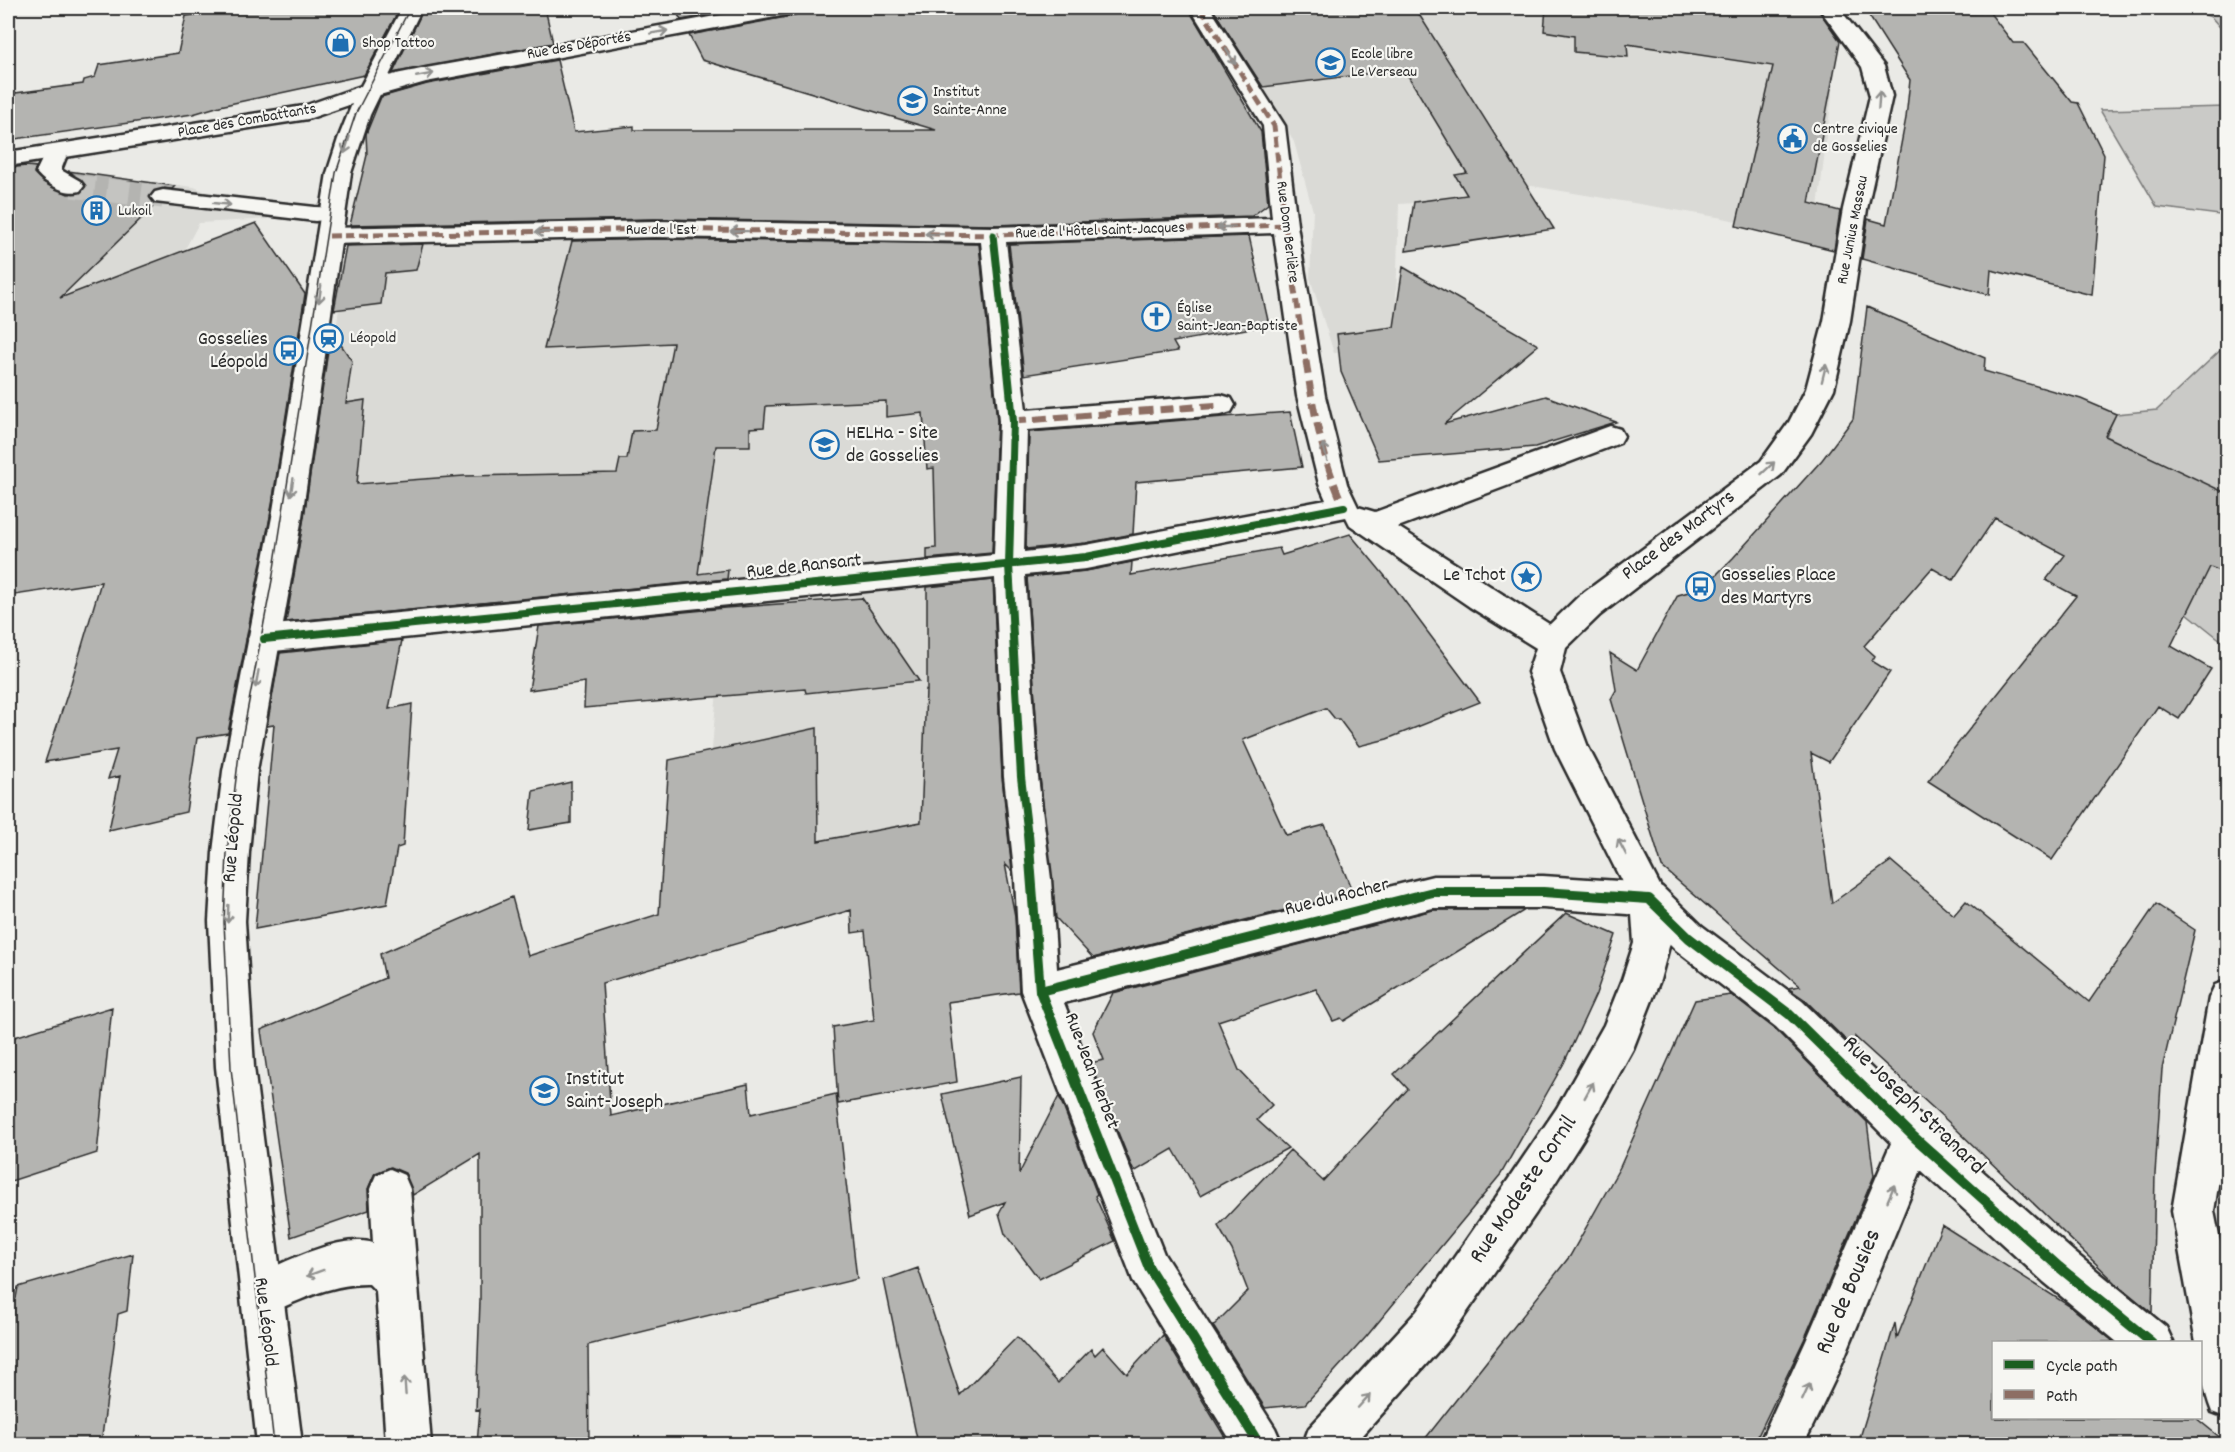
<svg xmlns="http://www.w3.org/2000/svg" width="2235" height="1452" viewBox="0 0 2235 1452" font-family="Dekko,sans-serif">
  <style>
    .built { fill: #dadad6 }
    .green { fill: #cacac7; stroke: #7a7a79; stroke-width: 1.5 }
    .building { fill: #b4b4b1; stroke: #2b2b2b; stroke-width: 1.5 }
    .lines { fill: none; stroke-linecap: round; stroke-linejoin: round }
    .minor-tunnel { stroke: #c4c4c1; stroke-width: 23; stroke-dasharray: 23 12; stroke-linecap: butt }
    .minor-casing { stroke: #2b2b2b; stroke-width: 5 }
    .major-casing { stroke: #2b2b2b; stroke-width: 5 }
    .minor { fill: #f6f6f2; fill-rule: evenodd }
    .major { fill: #f6f6f2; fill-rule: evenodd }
    .tram { stroke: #2b2b2b; stroke-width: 1.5 }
    .quiet-far1 { stroke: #8d6e63; stroke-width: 5; stroke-dasharray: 10 5; stroke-linecap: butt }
    .quiet { stroke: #8d6e63; stroke-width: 7; stroke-dasharray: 14 7; stroke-linecap: butt }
    .cycleway-far2-casing { stroke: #f6f6f2; stroke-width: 10 }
    .cycleway-far1-casing { stroke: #f6f6f2; stroke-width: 12 }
    .cycleway-casing { stroke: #f6f6f2; stroke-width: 14 }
    .cycleway-far2 { stroke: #1b5e20; stroke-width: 7 }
    .cycleway-far1 { stroke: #1b5e20; stroke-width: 8 }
    .cycleway { stroke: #1b5e20; stroke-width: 10 }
    .oneway { stroke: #90908e }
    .labels { text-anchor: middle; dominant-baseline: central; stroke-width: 4.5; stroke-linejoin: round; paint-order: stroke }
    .far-poi-label { font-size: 16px; fill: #2b2b2b; stroke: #f6f6f2; text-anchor: start }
    .far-street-label { font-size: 16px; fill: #2b2b2b; stroke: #f6f6f2 }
    .poi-label { font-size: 20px; fill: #2b2b2b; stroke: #f6f6f2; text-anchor: start }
    .street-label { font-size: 20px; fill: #2b2b2b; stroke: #f6f6f2 }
    .near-street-label { font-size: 24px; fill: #2b2b2b; stroke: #f6f6f2 }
  </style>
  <rect width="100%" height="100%" fill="#eaeae6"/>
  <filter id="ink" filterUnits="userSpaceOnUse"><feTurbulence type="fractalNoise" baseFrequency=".0167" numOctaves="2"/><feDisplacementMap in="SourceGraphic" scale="12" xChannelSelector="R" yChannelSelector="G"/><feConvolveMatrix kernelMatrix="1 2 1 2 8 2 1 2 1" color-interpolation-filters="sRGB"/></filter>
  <g filter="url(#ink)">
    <path class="built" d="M1210 8H1604L1603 23 1823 42 1839 39 1814 239 1723 218 1532 186 1479 193 1463 200 1399 204 1396 304 1460 342 1334 353 1310 278 1313 211 1294 142 1277 110Z
      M56 152 49 172 85 174 194 187 270 219 199 223 168 281 8 301V174Z
      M993 235 1010 545 992 560 297 623 347 248 563 238Z
      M1000 573 997 809 817 840 699 901 724 608Z"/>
    <path class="green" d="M2186 8H2227V35L2211 17Z
      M2227 107V216L2157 207 2100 110Z
      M2227 344V495L2106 436 2116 414 2157 410Z
      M2227 522V645L2187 613Z"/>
    <path class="building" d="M245 8H400L364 75 220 106 193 114 8 140V94L83 84 84 80 95 77 99 65 178 53 186 16Z
      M424 8H545L553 43 393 73Z
      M674 8H750L681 20Z
      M803 8H1188L1261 132 1268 204 1252 216 993 225 655 219 350 225 367 155 366 134 381 97 427 84 557 60 574 132 634 126V130H936L702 60 689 35 792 16 800 13Z
      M1212 8H1415L1554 229 1406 251 1414 202 1467 195 1455 175 1467 173 1404 69 1263 87Z
      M1546 8H1817L1840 41 1809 203 1840 211 1834 250 1736 226 1773 66 1627 44 1628 57 1574 52V36L1544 31Z
      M1864 8H1943L1948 14 1990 13 2013 43H2024L2072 102 2078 103 2104 155 2092 295 1991 270 1989 295 1862 259 1868 219 1886 224 1906 118 1910 80Z
      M26 166 36 167 34 173 43 182 68 194 80 193 86 186 81 179 68 171 175 186 172 189 162 188 153 191 149 197 156 204 60 298 256 223 305 294 270 517 228 733 197 738 186 812 109 830 120 776 108 779 117 750 45 762 71 683 101 582 8 596V168Z
      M1249 236 1269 325 1173 342 1178 351 1024 375 1009 244Z
      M655 239 979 244 997 421 992 553 927 559V549L936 548 934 468 927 469 923 413 886 417V401L766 406 764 427 750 428V446H716L698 574 728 570 727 579 286 622 304 517 331 330 352 361 346 403 365 400 357 484 464 476 617 473 620 459H627L632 431 656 430 673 343 544 349 572 241Z
      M423 244 416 270 385 273 381 304 334 310 346 246Z
      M1403 267 1538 345 1444 424 1546 396 1616 422 1535 447 1379 460 1341 372 1337 334 1394 327Z
      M1867 307 1985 358 1984 371 2081 399 2116 414 2105 436 2228 494V574L2210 567 2171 646 2211 669 2179 719 2158 706 2052 860 1928 781 2076 596 2046 580 2065 555 1995 518 1953 580 1932 568 1864 646 1875 656 1872 661 1890 672 1829 762 1811 753 1832 903 1891 861 1954 915 1966 901 2089 1002 2156 904 2195 930 2162 1069 2155 1174 2152 1313 2118 1285 1954 1127 1855 1037 1857 1051 1804 999 1788 988 1800 986 1662 867 1611 699 1616 690 1610 653 1637 670 1678 595 1703 588 1733 558 1822 460 1853 419Z
      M1290 412 1302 467 1136 482 1133 534 1086 543 1026 549 1029 432Z
      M1350 534 1394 587 1480 702 1387 739 1359 746 1339 719H1335L1326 708 1243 740 1286 835 1325 825 1353 893 1093 958 1056 918 1040 777 1027 577 1086 571 1132 562 1131 575 1279 548 1282 555Z
      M993 580 1002 777 1012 871 1005 864 1015 916 1019 992 948 1002 957 1082 838 1104 833 1027 874 1020 865 931 852 933 851 910 602 983 611 1116 748 1084 751 1114 836 1094 857 1279 588 1345 589 1444H477L480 1409 476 1410 480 1301V1154L413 1195 405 1173 391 1167 375 1173 368 1189 369 1210 291 1237 261 1030 385 978 380 954 512 897 528 956 659 914 669 760 817 728 818 841 921 822 926 690 927 691V587Z
      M862 598 919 681 806 693 805 689 584 708 585 682 529 690 539 626 725 608Z
      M402 640 389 709 412 704 403 846 397 848 387 904 255 929 274 725 267 726 280 653Z
      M571 782V823L529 830 533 791Z
      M1433 910H1525L1344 1021 1341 1018 1333 1021 1316 989 1218 1021 1239 1070 1272 1105 1257 1120 1288 1148 1200 1196 1173 1149 1134 1172 1090 1063 1104 1060 1093 1032 1113 993Z
      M1566 913 1616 935 1596 994 1564 1063 1501 1174 1366 1337 1305 1404 1265 1408 1213 1326 1248 1291 1232 1250 1218 1226 1290 1150 1323 1181 1408 1089 1394 1074Z
      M1731 995 1775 1029 1867 1122 1874 1176 1804 1340 1754 1444H1421L1570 1256 1620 1167 1695 1000Z
      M112 1007 97 1153 8 1182V1039Z
      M1021 1077 1019 1174 1059 1096 1097 1194 1095 1196 1115 1241 1039 1279 1005 1234 999 1213 1005 1202 970 1215 942 1094Z
      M1942 1225 2071 1307 2114 1342H1994V1418H2196L2228 1444H1858L1895 1323 1897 1338Z
      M133 1254 127 1311 118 1314 101 1444H8L9 1339 8 1310 16 1298 18 1287Z
      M918 1268 960 1395 1017 1337 1058 1383 1091 1349 1095 1355 1103 1347 1127 1374 1163 1335 1229 1444H911L917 1439 884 1280Z"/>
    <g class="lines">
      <path class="minor-tunnel" d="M72 186 163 197"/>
      <defs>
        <path id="minor" d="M760 8H801L798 12 791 14 426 82 369 98 361 96 358 91C368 77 409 72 426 68Z
          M1190 8H1210L1285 126 1297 225 1325 396 1347 484 1358 507 1375 512 1610 426 1620 429 1624 436 1620 443 1398 527 1563 633 1568 642 1563 651 1552 655 1541 651 1470 607 1350 525 1346 517 1086 569 1025 575 1038 777 1051 879 1057 969 1433 876H1543L1649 883 1662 887 1702 926 1802 1001 1928 1123 2074 1252 2166 1327 2173 1342H2117L2044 1282 1921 1170 1838 1373 1804 1444H1759L1806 1341 1891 1143 1776 1027 1676 950 1641 915 1543 908H1433L1064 1003 1164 1254 1275 1428 1282 1444H1233L1134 1283 1021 991 1015 879 1004 777 995 578 264 652 253 648 248 639 253 630 264 626 994 555 999 421 981 242 655 237 329 244 320 241 317 236 320 231 329 228 655 221 993 227 1272 218 1263 126ZM1274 233 1297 396 1319 484 1326 500 1086 545 1024 552 1027 430 1221 415 1231 412 1235 405 1231 398 1221 395 1026 410 1006 242Z
          M56 145 64 147 68 152 61 170 80 181 84 186 80 191C66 195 45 184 36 172L48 147Z
          M163 190 315 207 342 208 345 213 342 218 315 221 155 202 151 197 155 192Z
          M2228 980V1122L2214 1211 2228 1281V1418L2212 1412C2203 1389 2200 1367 2200 1342H2196L2172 1211 2209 998 2215 985Z
          M390 1169 404 1175 410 1189 431 1444H386L376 1291 369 1284C330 1283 297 1302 262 1316L247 1310 241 1295 247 1280C278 1265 339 1233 373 1243L370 1189 376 1175Z"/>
        <path id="major" d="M402 8H422L370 115 351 173 302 517 257 771 249 852 245 921 254 1067 302 1444H257L216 1067 209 921 213 852 223 771 272 517 327 173 338 139 352 104 308 119 8 166V152L304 106 361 86Z
          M1819 8H1839L1884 66 1892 96 1867 209 1850 321 1834 389 1811 434 1781 475 1600 615 1566 648 1560 672 1588 747 1667 899 1670 943 1660 980 1633 1049 1585 1136 1536 1213 1447 1341 1355 1444H1303L1309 1428 1417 1311 1506 1183 1557 1108 1604 1025 1622 980 1634 943 1631 900 1555 749 1528 672 1541 633 1578 597 1761 461 1789 422 1806 389 1824 321 1843 209 1870 96 1862 67Z"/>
      </defs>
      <use href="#minor" class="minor-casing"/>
      <use href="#major" class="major-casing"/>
      <use href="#minor" class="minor"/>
      <use href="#major" class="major"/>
      <path class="tram" d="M274 1444 231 1068 224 922 227 853 239 754 273 575 336 173 356 113 410 8"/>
      <path class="quiet-far1" d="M1200 8 1274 126 1285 225 1306 363
        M329 236 655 229 993 235 1285 225"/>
      <path class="quiet" d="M1306 361C1313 410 1323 462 1344 507L1341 508
        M1013 421 1221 405"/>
      <defs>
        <path id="cycleway-far2" d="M993 235 1007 363"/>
        <path id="cycleway-far1" d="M1007 361 1013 421 1009 565 1021 777 1028 836
          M264 639 1086 557 1344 507"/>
        <path id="cycleway" d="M1028 834 1040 991 1149 1268 1259 1444
          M1040 991 1433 892H1543L1649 899 1689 938 1789 1014 1914 1137 2059 1267 2151 1342"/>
      </defs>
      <use href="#cycleway-far2" class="cycleway-far2-casing"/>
      <use href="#cycleway-far1" class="cycleway-far1-casing"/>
      <use href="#cycleway" class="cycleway-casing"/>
      <use href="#cycleway-far2" class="cycleway-far2"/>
      <use href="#cycleway-far1" class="cycleway-far1"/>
      <use href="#cycleway" class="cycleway"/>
    </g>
    <defs><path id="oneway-shaft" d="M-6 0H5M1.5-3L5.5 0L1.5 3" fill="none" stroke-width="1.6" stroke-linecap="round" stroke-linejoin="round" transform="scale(1.5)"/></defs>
    <g class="oneway">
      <use href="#oneway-shaft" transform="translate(659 32) rotate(-10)"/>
      <use href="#oneway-shaft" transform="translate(1231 57) rotate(58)"/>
      <use href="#oneway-shaft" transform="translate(425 75) rotate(-11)"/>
      <use href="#oneway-shaft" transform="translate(1879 100) rotate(-86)"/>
      <use href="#oneway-shaft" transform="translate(347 145) rotate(107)"/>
      <use href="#oneway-shaft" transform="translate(222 204) rotate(6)"/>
      <use href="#oneway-shaft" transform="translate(1226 227) rotate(178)"/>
      <use href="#oneway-shaft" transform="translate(739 231) rotate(-179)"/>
      <use href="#oneway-shaft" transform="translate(544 232) rotate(179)"/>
      <use href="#oneway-shaft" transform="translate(934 234) rotate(-179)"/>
      <use href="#oneway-shaft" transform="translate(320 294) rotate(98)"/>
      <use href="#oneway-shaft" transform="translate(1824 373) rotate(-76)"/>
      <use href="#oneway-shaft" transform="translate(1325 452) rotate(-104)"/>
      <use href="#oneway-shaft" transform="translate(1768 468) rotate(-43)"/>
      <use href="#oneway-shaft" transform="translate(292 487) rotate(99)"/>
      <use href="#oneway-shaft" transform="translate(257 679) rotate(100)"/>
      <use href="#oneway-shaft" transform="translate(1622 847) rotate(-118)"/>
      <use href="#oneway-shaft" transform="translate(228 914) rotate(92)"/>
      <use href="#oneway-shaft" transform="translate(1589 1090) rotate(-61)"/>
      <use href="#oneway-shaft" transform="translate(1891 1193) rotate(-67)"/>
      <use href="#oneway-shaft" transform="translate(315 1273) rotate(160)"/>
      <use href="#oneway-shaft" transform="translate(405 1386) rotate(-94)"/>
      <use href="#oneway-shaft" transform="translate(1806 1392) rotate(-65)"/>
      <use href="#oneway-shaft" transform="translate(1364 1401) rotate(-48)"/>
    </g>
  </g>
  <defs>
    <symbol id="shop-ring" viewBox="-11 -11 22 22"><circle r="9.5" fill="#f6f6f2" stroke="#1f6fb2" stroke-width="1.5"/><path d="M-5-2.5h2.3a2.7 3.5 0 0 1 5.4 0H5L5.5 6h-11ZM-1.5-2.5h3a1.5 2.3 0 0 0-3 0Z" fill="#1f6fb2"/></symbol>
    <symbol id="school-ring" viewBox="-11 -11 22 22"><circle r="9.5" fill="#f6f6f2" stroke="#1f6fb2" stroke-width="1.5"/><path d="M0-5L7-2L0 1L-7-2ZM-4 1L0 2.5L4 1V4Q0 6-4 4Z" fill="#1f6fb2"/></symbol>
    <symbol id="civic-ring" viewBox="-11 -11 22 22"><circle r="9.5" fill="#f6f6f2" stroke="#1f6fb2" stroke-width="1.5"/><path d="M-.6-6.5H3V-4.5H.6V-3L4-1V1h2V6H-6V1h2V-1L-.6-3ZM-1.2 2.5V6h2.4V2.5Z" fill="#1f6fb2"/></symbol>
    <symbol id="building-ring" viewBox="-11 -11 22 22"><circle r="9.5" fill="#f6f6f2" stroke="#1f6fb2" stroke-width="1.5"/><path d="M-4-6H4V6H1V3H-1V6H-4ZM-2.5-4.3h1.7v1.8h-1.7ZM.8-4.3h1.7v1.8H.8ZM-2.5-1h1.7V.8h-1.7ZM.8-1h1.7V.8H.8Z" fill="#1f6fb2"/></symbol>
    <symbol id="church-ring" viewBox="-11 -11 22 22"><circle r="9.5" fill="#f6f6f2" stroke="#1f6fb2" stroke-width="1.5"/><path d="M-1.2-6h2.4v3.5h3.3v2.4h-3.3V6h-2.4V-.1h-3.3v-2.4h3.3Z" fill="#1f6fb2"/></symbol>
    <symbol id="station-ring" viewBox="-11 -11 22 22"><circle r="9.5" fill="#f6f6f2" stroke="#1f6fb2" stroke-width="1.5"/><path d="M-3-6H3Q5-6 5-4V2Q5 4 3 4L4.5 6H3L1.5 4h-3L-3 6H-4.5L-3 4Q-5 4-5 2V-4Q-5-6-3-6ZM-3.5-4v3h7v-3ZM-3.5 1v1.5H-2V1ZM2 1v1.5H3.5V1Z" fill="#1f6fb2"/></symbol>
    <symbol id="bus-ring" viewBox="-11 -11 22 22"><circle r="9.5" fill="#f6f6f2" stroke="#1f6fb2" stroke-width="1.5"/><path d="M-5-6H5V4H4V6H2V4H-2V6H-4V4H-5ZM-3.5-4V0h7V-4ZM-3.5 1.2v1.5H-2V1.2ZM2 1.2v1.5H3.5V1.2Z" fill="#1f6fb2"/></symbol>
    <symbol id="university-ring" viewBox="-11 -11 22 22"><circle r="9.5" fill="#f6f6f2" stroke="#1f6fb2" stroke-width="1.5"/><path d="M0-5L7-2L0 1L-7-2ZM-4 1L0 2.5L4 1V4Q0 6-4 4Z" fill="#1f6fb2"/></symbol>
    <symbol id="sight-ring" viewBox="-11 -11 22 22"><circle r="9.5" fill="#f6f6f2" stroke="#1f6fb2" stroke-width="1.5"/><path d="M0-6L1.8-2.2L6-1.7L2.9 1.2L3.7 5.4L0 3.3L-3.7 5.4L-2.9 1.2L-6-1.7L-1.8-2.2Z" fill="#1f6fb2"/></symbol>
  </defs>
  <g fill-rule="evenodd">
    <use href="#shop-ring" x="324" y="26" width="33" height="33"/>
    <use href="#school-ring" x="1314" y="46" width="33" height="33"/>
    <use href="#school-ring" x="896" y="84" width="33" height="33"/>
    <use href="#civic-ring" x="1776" y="122" width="33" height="33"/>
    <use href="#building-ring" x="80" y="194" width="33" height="33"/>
    <use href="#church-ring" x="1140" y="300" width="33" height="33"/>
    <use href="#station-ring" x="312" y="322" width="33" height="33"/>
    <use href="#bus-ring" x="272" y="334" width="33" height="33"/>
    <use href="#university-ring" x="808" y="428" width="33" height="33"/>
    <use href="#sight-ring" x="1510" y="560" width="33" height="33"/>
    <use href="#bus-ring" x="1684" y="570" width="33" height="33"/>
    <use href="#school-ring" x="528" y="1074" width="33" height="33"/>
  </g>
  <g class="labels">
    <g class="far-poi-label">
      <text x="362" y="43">Shop Tattoo</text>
      <text x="1351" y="54">Ecole libre<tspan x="1351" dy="18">Le Verseau</tspan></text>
      <text x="933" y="92">Institut<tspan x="933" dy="18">Sainte-Anne</tspan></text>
      <text x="1813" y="129">Centre civique<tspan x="1813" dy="18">de Gosselies</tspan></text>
      <text x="118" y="211">Lukoil</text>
      <text x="1177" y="308">Église<tspan x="1177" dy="18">Saint-Jean-Baptiste</tspan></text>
      <text x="350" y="338">Léopold</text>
    </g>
    <g class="far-street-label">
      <text transform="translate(579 46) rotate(-10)">Rue des Déportés</text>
      <text transform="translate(247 121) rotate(-10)">Place des Combattants</text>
      <text x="661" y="230">Rue de l'Est</text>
      <text transform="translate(1853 230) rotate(-79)">Rue Junius Massau</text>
      <text transform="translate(1100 231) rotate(-2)">Rue de l'Hôtel Saint-Jacques</text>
      <text transform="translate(1287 232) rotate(83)">Rue Dom Berlière</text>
    </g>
    <g class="poi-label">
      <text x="268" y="340" text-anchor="end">Gosselies<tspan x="268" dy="23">Léopold</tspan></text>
      <text x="846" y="434">HELHa - Site<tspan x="846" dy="23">de Gosselies</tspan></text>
      <text x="1506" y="576" text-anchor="end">Le Tchot</text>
      <text x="1721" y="576">Gosselies Place<tspan x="1721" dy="23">des Martyrs</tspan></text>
      <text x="566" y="1080">Institut<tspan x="566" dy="23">Saint-Joseph</tspan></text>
    </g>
    <g class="street-label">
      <text transform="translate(1679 536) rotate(-37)">Place des Martyrs</text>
      <text transform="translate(804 567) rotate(-6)">Rue de Ransart</text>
      <text transform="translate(234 838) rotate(-85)">Rue Léopold</text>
      <text transform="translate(1337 898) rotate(-14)">Rue du Rocher</text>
      <text transform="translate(1091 1071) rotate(69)">Rue Jean Herbet</text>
      <text transform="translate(265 1322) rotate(83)">Rue Léopold</text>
    </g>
    <g class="near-street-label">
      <text transform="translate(1913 1106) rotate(44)">Rue Joseph Stranard</text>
      <text transform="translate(1524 1190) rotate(-56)">Rue Modeste Cornil</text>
      <text transform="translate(1849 1292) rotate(-67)">Rue de Bousies</text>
    </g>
  </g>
  <rect width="2235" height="1452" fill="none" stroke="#f6f6f2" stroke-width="30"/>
  <rect x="15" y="15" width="2205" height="1422" fill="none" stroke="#2b2b2b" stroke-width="2" filter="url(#ink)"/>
  <rect x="1992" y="1341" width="210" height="78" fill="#f6f6f2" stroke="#a5a5a2" stroke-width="1.5"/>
  <rect x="2004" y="1360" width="30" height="9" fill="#1b5e20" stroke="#a5a5a2" stroke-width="1.5"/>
  <text x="2046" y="1371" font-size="18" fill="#2b2b2b">Cycle path</text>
  <rect x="2004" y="1390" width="30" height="9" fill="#8d6e63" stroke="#a5a5a2" stroke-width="1.5"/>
  <text x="2046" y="1401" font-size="18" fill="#2b2b2b">Path</text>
</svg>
